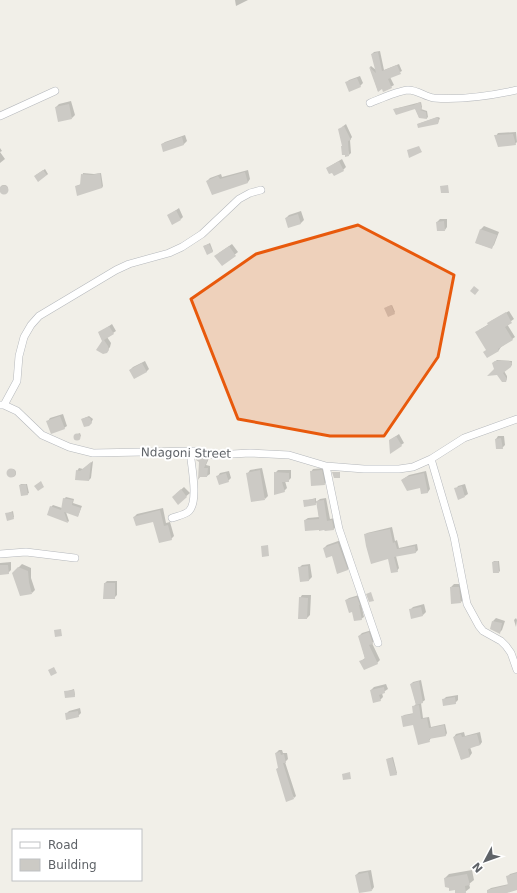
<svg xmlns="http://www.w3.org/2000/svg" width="517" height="893" viewBox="0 0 517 893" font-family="'DejaVu Sans',sans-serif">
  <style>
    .shadow { fill: #0003 }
    .building { fill: #cccac5 }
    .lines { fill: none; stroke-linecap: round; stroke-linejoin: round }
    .street-casing { stroke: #b5b8bc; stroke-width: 8 }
    .street { stroke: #fff; stroke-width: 7 }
    .marked { fill: #e8590c; fill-opacity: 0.2; stroke: #e8590c; stroke-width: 3; stroke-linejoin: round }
    .labels { text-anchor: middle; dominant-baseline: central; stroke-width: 4; stroke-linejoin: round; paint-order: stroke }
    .street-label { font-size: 12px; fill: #5f6368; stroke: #fff }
  </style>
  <rect width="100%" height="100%" fill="#f1efe8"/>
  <path class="shadow" d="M235 0H248L236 6Z
    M380 51 384 70 399 64 402 71 390 77 394 85 384 91 382 87 378 91 370 67 371 66 376 70 372 54 374 52Z
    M360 76 363 83 360 86 346 83 349 80Z
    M71 101 75 115 72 118 56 107 59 104Z
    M421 102 422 107 421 109 427 111 428 117 427 118H422L419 117 415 108 394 109Z
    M438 117 440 118 438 123 418 124Z
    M346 124 352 137 350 140 351 153 349 155 342 127Z
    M516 132 517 142 515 144 496 136 498 133Z
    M185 135 187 141 184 144 164 150 162 144 165 142Z
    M0 148 2 151 0 152 5 159 0 163Z
    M342 159 346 167 343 170 327 168Z
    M45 169 48 174 47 175H36Z
    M248 170 250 179 248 182 207 181 210 178 221 174 222 177Z
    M83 173 94 174 101 173 103 186 102 188 76 186 81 184Z
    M0 189a4 4 0 1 1 8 0a4 4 0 1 1-8 0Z
    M179 208 183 217 181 219 169 215Z
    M301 211 304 220 301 223 289 227 286 218 289 215Z
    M440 219H447V227L445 230 437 222Z
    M484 226 499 232 494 245 491 248 476 243 481 229Z
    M210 243 213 251 212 252 204 246Z
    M232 244 238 252 222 265 219 253Z
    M392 305 395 312 394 313 387 307Z
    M509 311 514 319 507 324 515 337 501 347 499 350 487 356V349L479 330 489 324 491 321Z
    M112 324 116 331 107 337 111 343 110 347 107 351 99 333Z
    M497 360 512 361V365L504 371 507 376V380L494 362Z
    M145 361 149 369 146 372 130 370 133 367Z
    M63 414 67 426 64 428 48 421 50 418Z
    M89 416 93 419 91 423 82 419Z
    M80 433 81 436 76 440 75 435Z
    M399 434 404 443 401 445 390 440Z
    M498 436H504L505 445 502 448 496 439Z
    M199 454 210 456 206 465 210 466V474L207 476H201L199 478 200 461 197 457Z
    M93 461 91 478 89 480 77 471 79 468 83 469Z
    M262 468 268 496 265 499 248 473 250 470Z
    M324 468 327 481 324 484 311 472 313 469Z
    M8 473a4 4 0 1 1 8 0a4 4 0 1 1-8 0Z
    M278 470H291V478L288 481H285L287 488 284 491 275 473Z
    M229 471 231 478 228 481 218 476 220 473Z
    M426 471 430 489 428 492 422 493 421 487 402 480 409 475Z
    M21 484H27L29 493 27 494 20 485Z
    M465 484 468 494 465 496 456 489 458 486Z
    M184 487 190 493 178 503 176 494Z
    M66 497 74 499 73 503 82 506 78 516 66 512 69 521 68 522 51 507 53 505 62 508 64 499Z
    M316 498V502L320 499 326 498 330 519 335 518 336 526 334 529 305 520 308 518 319 517 317 502 315 504 304 501Z
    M163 508 166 523 170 522 174 536 171 539 154 520 134 517 137 514Z
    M13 511 14 517 13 518 6 514Z
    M392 527 395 541 397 540 399 548 417 544 418 550 416 552 396 556 399 568 397 571 389 558 365 535 367 533Z
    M341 540 350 567 347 570 324 548 327 545Z
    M494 561H499L500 571 499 572 493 562Z
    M11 562V570L8 573 0 574V563Z
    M22 564 31 568V578L35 590 32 593 13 573Z
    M310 564 312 577 309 580 301 581 299 568 302 565Z
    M107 581H117V595L114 598 105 583Z
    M454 584H461L463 600 461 602 451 587Z
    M302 595H311L310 615 307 618 300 598Z
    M359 595 364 617 361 619 346 600 349 598Z
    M424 604 426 612 423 615 410 610 413 607Z
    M496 618 505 621 502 630 499 633 493 621Z
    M516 618 517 620 516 627 514 620Z
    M372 630 375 640 372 643 380 660 377 663 361 661 365 658 359 636 362 633Z
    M421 680 425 700 421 703 423 718 429 717 431 727 445 724 447 733 446 735 431 738 429 741 414 724 402 717 404 715 414 713 413 707 416 704 411 684 413 682Z
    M386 684 388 689 382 693 383 697 380 700 371 690 374 687Z
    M74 689 75 695 74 696 65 692Z
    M458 695V700L455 703 443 700 446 697Z
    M80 708 81 713 78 716 66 714 69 711Z
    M464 732 465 736 480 732 482 742 480 745 470 747 472 753 470 756 461 759 454 737 456 734Z
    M279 750H282L283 753H287L288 759 285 762 296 796 294 798 277 769 279 767 276 753Z
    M393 757 397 773 396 774 387 759Z
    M371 870 374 887 372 890 356 875 359 872Z
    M472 870 474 880 469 884 470 888 465 892 456 893V889L445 878 449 874Z
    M517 872V889L505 893H489L488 890 491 888 509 884 507 877 510 874Z"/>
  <path class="building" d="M378 52 382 71 397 65 401 74 388 79 392 88 383 92 382 89 378 92 369 67 376 73 371 54Z
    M357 78 361 87 349 92 345 82Z
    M420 102 422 109 420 110 426 112 427 119 419 118 415 109 396 115 393 109 414 105Z
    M69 104 72 119 58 122 55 107Z
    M437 117 439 120 438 124 418 128 417 124Z
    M344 126 351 140 348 141 349 156 345 157V155H342L341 146H342L338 129Z
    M513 134 516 145 498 147 494 135Z
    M182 137 184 145 163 152 161 144Z
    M419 146 422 152 409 158 407 150Z
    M339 161 344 171 334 176 332 173 329 174 326 168Z
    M43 170 47 175 38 182 34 176Z
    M245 172 248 183 212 195 206 181 218 176 220 179Z
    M100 173 102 188 77 196 75 186 80 185 81 174 92 175Z
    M448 185 449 193H441L440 186Z
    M-0.5 190a4.5 4.5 0 1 1 9 0a4.5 4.5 0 1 1-9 0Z
    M176 210 181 220 172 225 167 215Z
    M298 214 301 224 288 228 285 218Z
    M444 221 445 231H437L436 222Z
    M480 229 497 235 492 249 475 243Z
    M209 244 213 252 207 255 203 246Z
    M229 246 236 256 222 266 214 256Z
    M474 286 479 290 475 295 470 291Z
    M391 305 395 314 388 317 384 308Z
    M506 312 512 323 505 327 513 340 498 349 499 351 487 358 483 352 486 350 475 332 488 325 487 323Z
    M109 326 114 334 104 340 108 346 109 350 107 353 103 354 96 350 102 341 98 332Z
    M495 361H509L512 363 511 367 503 373 507 379 506 382H502L497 375 487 376 494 369 492 363Z
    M142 363 147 372 134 379 129 370Z
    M60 416 65 429 51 434 46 421Z
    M87 417 90 418 92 423 89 426 84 427 81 419Z
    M73.5 437a3.5 3.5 0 1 1 7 0a3.5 3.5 0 1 1-7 0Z
    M396 436 402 446 390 454 389 440Z
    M501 438 503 449H496L495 439Z
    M196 456 208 459 204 468H208L207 477H200L198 480 199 462 196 460Z
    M91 462 89 481 75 480 76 470 80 471Z
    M6.5 473a4.5 4.5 0 1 1 9 0a4.5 4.5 0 1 1-9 0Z
    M260 470 265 500 251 502 246 473Z
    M322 470 325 485 311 486 310 471Z
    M274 472 289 473V482H282L285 492 274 495Z
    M332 472H340V478H334Z
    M226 473 229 482 219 485 216 476Z
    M424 473 428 493 421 494 420 488 407 491 401 480 406 477Z
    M41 481 44 487 38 491 34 486Z
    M26 484 28 495 21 496 19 485Z
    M462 486 465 497 458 500 454 488Z
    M181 489 187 497 178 505 172 497Z
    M63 498 73 500 72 505 81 508 78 517 64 512 68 523 47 515 50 506 61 510Z
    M315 499 316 505 304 507 303 500Z
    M324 500 327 521 332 520 334 530 325 531 324 530 319 531V530L305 531 304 520 319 519 316 501Z
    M160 510 164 526 168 525 172 540 159 543 153 522 136 526 133 517Z
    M12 512 14 519 7 521 5 513Z
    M390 529 393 543 395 542 397 549 415 546 416 553 394 557 398 572 391 573 388 559 371 564 366 546 364 534Z
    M338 543 348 570 337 574 332 556 326 558 323 548Z
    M268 545 269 556 262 557 261 546Z
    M498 561 499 573H493L492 562Z
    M0 565H8L9 574 0 575Z
    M308 566 309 581 300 582 298 567Z
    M18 567 28 571 29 582 32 594 20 596 12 573Z
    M104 583H115V599H103Z
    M450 587H459L461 603 451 604Z
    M371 592 374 601 369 602 366 594Z
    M299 597 308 598 307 619H298Z
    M357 597 360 605H359L362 620 354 621 352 612 349 613 345 600Z
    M421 607 423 616 411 619 409 609Z
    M492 621 502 623 500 634 490 629Z
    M61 629 62 636 55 637 54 630Z
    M369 632 373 644 369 645 378 664 364 670 359 661 365 659 358 636Z
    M54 667 57 673 51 676 48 670Z
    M419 681 423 703 416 705 410 684Z
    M384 687 385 693 379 695 381 701 373 703 370 690Z
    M74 690 75 697 65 698 64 691Z
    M455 697 456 704 443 706 442 699Z
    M419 705 421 719 427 718 429 728 444 725 446 736 429 739 430 742 418 745 413 725 403 727 401 716 413 714 412 706Z
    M78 711 79 717 66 720 65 713Z
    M461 734 462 737 477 734 480 745 468 749 470 757 461 760 453 737Z
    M280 752 281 755 284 754 286 763H283L294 799 286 802 276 769 278 768 275 753Z
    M392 758 397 775 390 776 386 759Z
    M350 772 351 779 343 780 342 774Z
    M368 872 372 891 359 893 355 875Z
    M517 873V890L507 893H487V890L508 885 506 876Z
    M467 874 470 885 465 886 466 893H455V890L449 891V888L445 887 444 878Z"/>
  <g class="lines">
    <defs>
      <path id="street" d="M370 103C380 99 397 91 408 90 418 90 425 97 434 98 462 100 490 96 517 90
        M0 116 55 91
        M0 405H4L17 411 42 435 69 447 93 453 194 451 215 455 250 453 289 455 326 466 364 469H399L413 467 431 459 464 438 517 419
        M4 405 17 381 19 356 24 337 31 325 39 316 116 270 129 264 169 253 182 247 202 234 239 199 250 193 261 190
        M431 459 454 537 467 604 479 626 483 631 501 641 506 646 511 653 517 670
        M326 466 339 529 378 643
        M172 518C177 516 185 515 189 511 199 501 191 464 190 451
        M0 554 26 552 75 558"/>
    </defs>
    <use href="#street" class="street-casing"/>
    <use href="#street" class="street"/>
  </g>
  <path class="marked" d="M358 225 454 275 438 357 384 436H330L238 419 191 299 256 254Z"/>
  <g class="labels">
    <g class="street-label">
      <text transform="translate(186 453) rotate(1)">Ndagoni Street</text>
    </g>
  </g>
  <rect x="12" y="829" width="130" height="52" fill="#ffffff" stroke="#bfc1c3"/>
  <rect x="20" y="842" width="20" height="6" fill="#ffffff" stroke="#bfc1c3"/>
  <text x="48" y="849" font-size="12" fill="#5f6368">Road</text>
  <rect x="20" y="859" width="20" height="12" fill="#cccac5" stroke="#bfc1c3"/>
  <text x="48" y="869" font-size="12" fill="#5f6368">Building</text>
  <g transform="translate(485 861) rotate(229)" stroke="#ffffff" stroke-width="3" paint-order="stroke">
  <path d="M0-3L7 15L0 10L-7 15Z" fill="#5f6368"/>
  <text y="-6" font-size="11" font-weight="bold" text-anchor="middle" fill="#5f6368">N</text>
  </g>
</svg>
